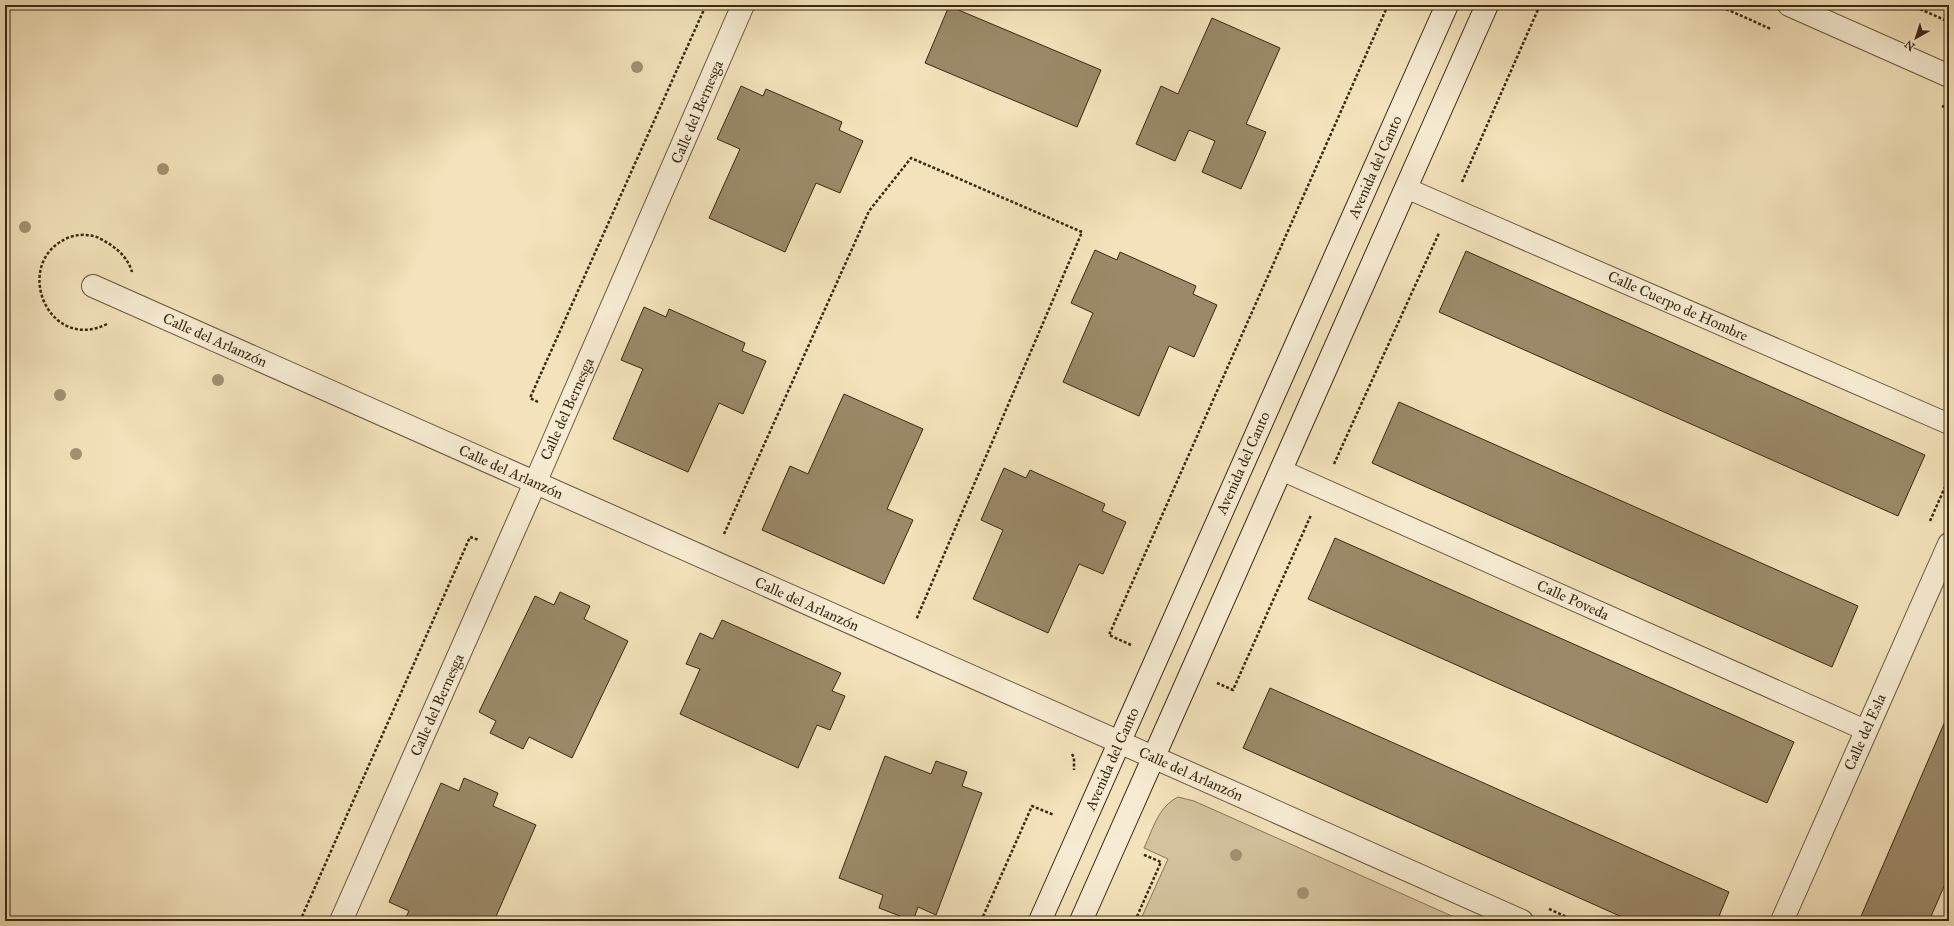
<svg xmlns="http://www.w3.org/2000/svg" width="1954" height="926" viewBox="0 0 1954 926" font-family="'IM FELL Great Primer',serif">
  <style>
    .green { fill: #d4c29e; stroke: #887557 }
    .building { fill: #9b8969; stroke: #3b2810 }
    .lines { fill: none; stroke-linecap: round; stroke-linejoin: round }
    .lane-casing { stroke: #69563b; stroke-width: 22 }
    .street-casing { stroke: #69563b; stroke-width: 24 }
    .secondary-casing { stroke: #3b2810; stroke-width: 24 }
    .path { stroke: #3b2810; stroke-width: 2.5; stroke-dasharray: 3 2; stroke-linecap: butt }
    .lane { stroke: #f7ecd3; stroke-width: 20 }
    .street { stroke: #f7ecd3; stroke-width: 22 }
    .secondary { stroke: #f7ecd3; stroke-width: 22 }
    .tree { fill: #a39171 }
    .labels { text-anchor: middle; dominant-baseline: central; stroke-width: 3; stroke-linejoin: round; paint-order: stroke }
    .street-label { font-size: 15px; fill: #3b2810; stroke: #f7ecd3 }
  </style>
  <rect width="100%" height="100%" fill="#f3e2bb"/>
  <filter id="stains"><feTurbulence type="fractalNoise" baseFrequency=".005" numOctaves="4"/><feColorMatrix values="0 0 0 0 .2 0 0 0 0 .09 0 0 0 0 .02 0 0 0 .5 -.17"/></filter>
  <radialGradient id="worn" r=".72"><stop offset=".6" stop-color="#630" stop-opacity="0"/><stop offset="1" stop-color="#630" stop-opacity=".3"/></radialGradient>
  <path class="green" d="M1178 797 1194 801 1463 921H1140L1168 859 1144 848C1153 829 1158 807 1178 797Z"/>
  <path class="building" d="M949 6 1101 70 1077 127 925 63Z
    M1212 18 1280 48 1246 124 1266 132 1241 189 1202 172 1215 141 1189 130 1175 161 1136 144 1161 86 1178 94Z
    M741 86 763 96 766 89 842 122 839 130 863 141 840 193 816 183 785 252 709 218 740 149 717 139Z
    M1095 250 1117 260 1120 252 1196 286 1193 294 1217 305 1194 357 1169 346 1139 416 1063 382 1093 313 1071 303Z
    M1466 251 1925 455 1898 516 1439 312Z
    M644 307 666 317 669 309 745 343 742 351 766 361 743 414 719 403 688 472 613 439 643 369 621 360Z
    M844 394 923 429 887 509 913 520 884 584 762 530 790 466 808 474Z
    M1399 402 1858 606 1832 667 1372 463Z
    M1004 468 1026 478 1030 470 1105 504 1102 511 1126 522 1103 574 1079 564 1048 633 973 599 1003 530 981 520Z
    M1335 538 1794 742 1767 803 1308 599Z
    M560 592 590 606 584 619 628 641 572 758 529 737 523 749 490 733 496 721 479 712 535 596 554 605Z
    M722 620 841 673 832 691 845 696 830 730 817 725 798 768 680 714 700 669 686 664 700 633 713 639Z
    M1270 688 1729 892 1717 921H1631L1243 748Z
    M1949 712V875L1929 921H1859Z
    M885 756 931 774 936 761 967 772 962 786 982 793 936 915 918 907 913 921 879 908 883 895 839 878Z
    M464 778 498 793 493 806 536 825 494 921H404L409 911 389 902 441 783 459 791Z"/>
  <g class="lines">
    <defs>
      <path id="lane" d="M1406 188 1949 424
        M1281 470 1865 730"/>
      <path id="street" d="M1789 5 1949 76
        M93 286 1522 921
        M341 921 535 483 743 5
        M1782 921 1949 544"/>
      <path id="secondary" d="M1040 921 1447 5
        M1081 921 1487 5"/>
    </defs>
    <use href="#lane" class="lane-casing"/>
    <use href="#street" class="street-casing"/>
    <use href="#secondary" class="secondary-casing"/>
    <path class="path" d="M1717 5 1771 29
      M1911 5 1949 22
      M1942 106 1949 109
      M1462 182 1540 5
      M107 324C47 354 10 260 70 237 79 234 90 234 99 238 114 246 127 255 132 272
      M538 402 530 398 706 5
      M1334 464 1439 233
      M1930 521 1949 478
      M724 534 869 211 911 158 1082 232 916 620
      M1131 645 1109 635 1388 5
      M1217 683 1233 690 1311 515
      M1072 754 1074 758V770
      M1549 909 1576 921
      M300 921 470 537 479 540
      M981 921 1032 806 1054 815
      M1135 921 1161 862 1142 854"/>
    <use href="#lane" class="lane"/>
    <use href="#street" class="street"/>
    <use href="#secondary" class="secondary"/>
  </g>
  <g class="tree">
    <circle cx="637" cy="67" r="6"/>
    <circle cx="163" cy="169" r="6"/>
    <circle cx="25" cy="227" r="6"/>
    <circle cx="218" cy="380" r="6"/>
    <circle cx="60" cy="395" r="6"/>
    <circle cx="76" cy="454" r="6"/>
    <circle cx="1236" cy="855" r="6"/>
    <circle cx="1303" cy="893" r="6"/>
  </g>
  <g class="labels">
    <g class="street-label">
      <text transform="translate(697 112) rotate(-67)">Calle del Bernesga</text>
      <text transform="translate(1375 167) rotate(-66)">Avenida del Canto</text>
      <text transform="translate(1678 306) rotate(24)">Calle Cuerpo de Hombre</text>
      <text transform="translate(215 340) rotate(24)">Calle del Arlanzón</text>
      <text transform="translate(567 409) rotate(-66)">Calle del Bernesga</text>
      <text transform="translate(1243 463) rotate(-66)">Avenida del Canto</text>
      <text transform="translate(511 472) rotate(24)">Calle del Arlanzón</text>
      <text transform="translate(1573 600) rotate(24)">Calle Poveda</text>
      <text transform="translate(807 604) rotate(24)">Calle del Arlanzón</text>
      <text transform="translate(437 705) rotate(-66)">Calle del Bernesga</text>
      <text transform="translate(1865 732) rotate(-66)">Calle del Esla</text>
      <text transform="translate(1112 759) rotate(-66)">Avenida del Canto</text>
      <text transform="translate(1191 774) rotate(24)">Calle del Arlanzón</text>
    </g>
  </g>
  <rect width="1954" height="926" fill="none" stroke="#f3e2bb" stroke-width="20"/>
  <rect x="6" y="6" width="1942" height="914" fill="none" stroke="#3b2810" stroke-width="2"/>
  <rect x="10" y="10" width="1934" height="906" fill="none" stroke="#3b2810"/>
  <g transform="translate(1916 38) rotate(219)" stroke="#f7ecd3" stroke-width="3" paint-order="stroke">
  <path d="M0-3L7 15L0 10L-7 15Z" fill="#3b2810"/>
  <text y="-6" font-size="11" font-weight="bold" text-anchor="middle" fill="#3b2810">N</text>
  </g>
  <rect width="100%" height="100%" filter="url(#stains)"/>
  <rect width="100%" height="100%" fill="url(#worn)"/>
</svg>
